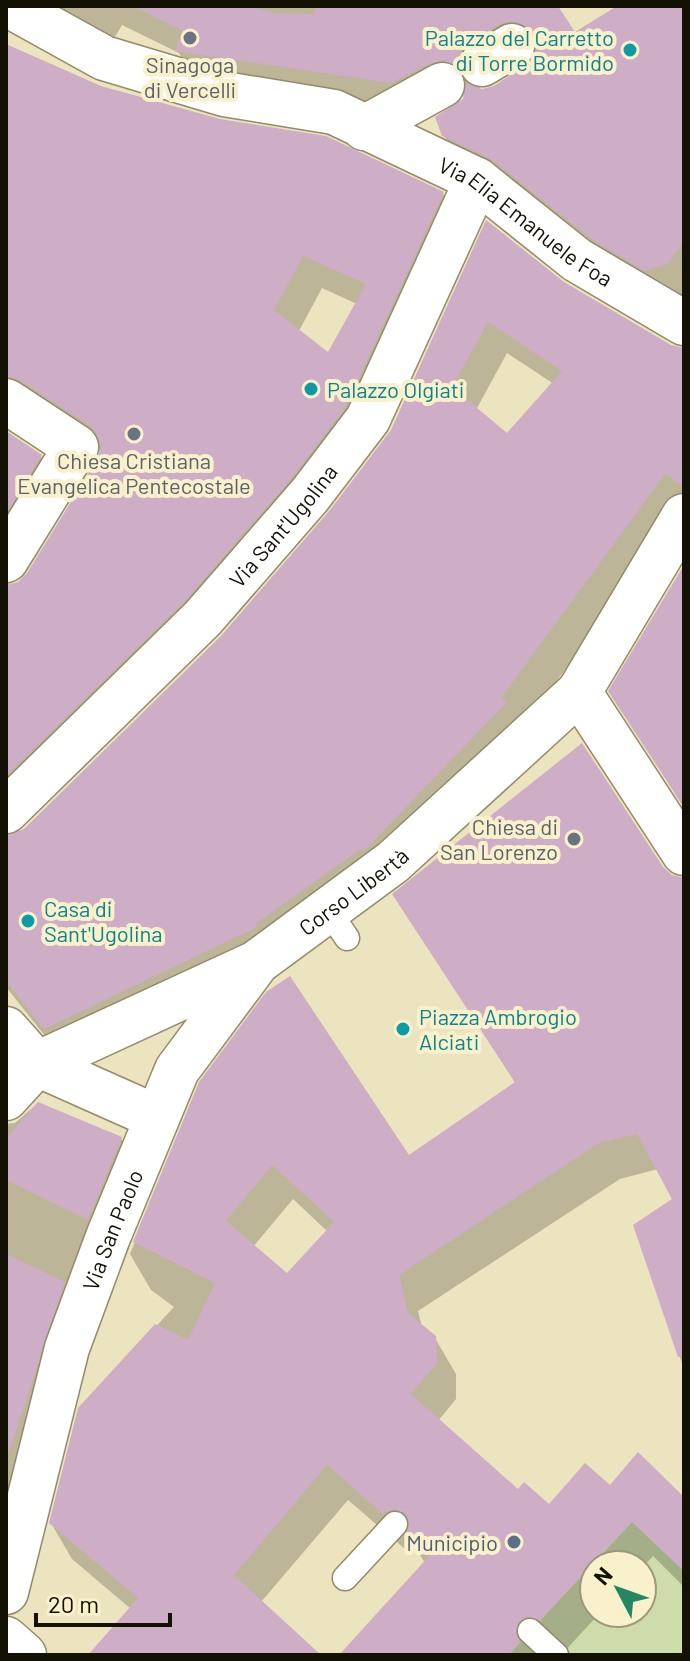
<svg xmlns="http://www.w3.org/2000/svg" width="690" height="1661" viewBox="0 0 690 1661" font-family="Barlow,sans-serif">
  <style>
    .green { fill: #cedbab; fill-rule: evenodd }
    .shadow { fill: #0003; fill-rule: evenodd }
    .building { fill: #cdaec6; fill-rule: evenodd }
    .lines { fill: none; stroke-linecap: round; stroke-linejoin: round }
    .lane-casing { stroke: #938b69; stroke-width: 27 }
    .street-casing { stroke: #938b69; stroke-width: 47 }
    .lane { stroke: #fff; stroke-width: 24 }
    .street { stroke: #fff; stroke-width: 44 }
    .worship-dot { fill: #6b7280; stroke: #f9f1cc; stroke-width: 3 }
    .culture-dot { fill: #0f9aa8; stroke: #f9f1cc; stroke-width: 3 }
    .service-dot { fill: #5c6f8a; stroke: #f9f1cc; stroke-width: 3 }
    .labels { text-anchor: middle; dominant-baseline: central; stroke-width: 8; stroke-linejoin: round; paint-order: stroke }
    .culture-label { font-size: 22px; fill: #0d838f; stroke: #f9f1cc; text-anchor: start }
    .worship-label { font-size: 22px; fill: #5b616d; stroke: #f9f1cc }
    .street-label { font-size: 22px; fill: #131004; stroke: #f9f1cc }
    .service-label { font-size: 22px; fill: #4e5e75; stroke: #f9f1cc; text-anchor: end }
  </style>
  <rect width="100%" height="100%" fill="#ece3bf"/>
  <path class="green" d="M632 1522 684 1571V1655H509ZM594 1565H642V1613H594Z"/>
  <path class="shadow" d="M16 6H556L574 35 620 6H684V300L465 171 444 135 466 95 451 98 412 118 198 86 179 53 122 25 112 42ZM532 56 536 57 495 88 476 92 489 78Z
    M6 50 101 88 443 194 462 226 364 439 6 827V587L19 583 28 575 101 452 40 413 6 418ZM322 288 357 304 329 355 299 331Z
    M487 223 563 283 671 346 684 348V496L633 578 521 729 384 883 65 1061 6 987V837L25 830 222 637 331 512 392 431ZM507 353 554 384 508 436 476 410Z
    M6 431 40 456 59 489 6 575Z
    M684 569V808L611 691Z
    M662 869 671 877 684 880V1369L635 1226 675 1200 658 1169 620 1179 418 1311 422 1327 435 1338 456 1374V1399L438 1421 518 1492 549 1507 610 1488 684 1499V1587L653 1556 642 1568V1565H594V1613H600L561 1655H341L425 1563 414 1545 405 1549 348 1500 261 1602 318 1655H91L131 1609 72 1559 51 1523 79 1409 174 1307 151 1290 130 1254 201 1083 409 1157 516 1084 394 895ZM293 1199 328 1232 287 1276 253 1247Z
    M37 1104 121 1138 142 1176 6 1608V1124L15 1123Z"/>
  <path class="building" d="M132 6H247L276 13 314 14 317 6H558L575 32 617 6H684V242L668 264 644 271 591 239 492 160 442 136 435 117 463 99 466 83 482 89 494 86 533 59 537 45 533 33 523 24 511 21 500 24 469 43 460 53 457 66 443 60 431 63 391 83 175 51 183 31Z
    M6 44 101 86 220 119 326 136 444 192 346 406 291 479 185 601 6 776V585L18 582 27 573 97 460 101 447 98 435 90 426 20 380 6 376ZM303 256 366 284 328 352 274 310Z
    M486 220 564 282 671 345 684 348V487L665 474 502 697 507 702 364 851 362 848 255 924 257 927 44 1029 6 981V835L24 829 221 636 330 510 391 430ZM488 322 562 371 507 433 452 387Z
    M6 431 42 455 6 513Z
    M684 565V807L608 691Z
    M582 743 663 867 672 875 684 878V1356L678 1357 633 1225 672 1199 637 1134 599 1143 399 1275 408 1313 436 1336 437 1363 411 1394 518 1489 524 1482 549 1504 585 1463 610 1485 638 1452 684 1497V1571L632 1522 540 1620 526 1617 519 1621 516 1635 520 1642 509 1655H339L430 1555 406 1534 409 1520 405 1513 391 1510 383 1514 327 1465 234 1575 321 1655H88L138 1598 49 1523 78 1408 155 1324 188 1340 215 1283 133 1242 199 1082 266 992 290 976 409 1155 515 1082 392 894ZM272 1165 334 1222 287 1273 226 1221Z
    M38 1102 122 1137 88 1220 6 1180V1138Z
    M6 1254 65 1282 8 1455H6Z"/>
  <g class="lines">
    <defs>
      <path id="lane" d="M328 910 347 938
        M345 1578 395 1524
        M530 1631 556 1655"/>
      <g id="street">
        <path id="s1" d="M10 6 104 58 224 94 334 112 477 180 577 260 684 323"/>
        <path d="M482 64 512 46"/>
        <path d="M364 128 442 85"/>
        <path d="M6 401 76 447 6 560"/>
        <path d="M579 692 684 853"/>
        <path id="s2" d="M6 811 203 618 310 495 368 419 477 180"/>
        <path d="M6 1029 37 1064 156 1117"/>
        <path id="s3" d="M6 1098 37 1064 256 963 393 862 579 692 684 516"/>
        <path id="s4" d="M6 1592 67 1348 108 1237 177 1070 253 968"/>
        <path d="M6 1639 24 1655"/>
      </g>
    </defs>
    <use href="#lane" class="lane-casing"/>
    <use href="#street" class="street-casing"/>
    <use href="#lane" class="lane"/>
    <use href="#street" class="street"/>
  </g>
  <g class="worship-dot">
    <circle cx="190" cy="38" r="8"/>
    <circle cx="134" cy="434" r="8"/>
    <circle cx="574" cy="839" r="8"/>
  </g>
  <g class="culture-dot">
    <circle cx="630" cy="50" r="8"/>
    <circle cx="311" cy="389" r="8"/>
    <circle cx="28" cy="921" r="8"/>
    <circle cx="403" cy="1029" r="8"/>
  </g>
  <circle class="service-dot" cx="514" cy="1542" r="8"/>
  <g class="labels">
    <g class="culture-label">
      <text x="614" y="37" text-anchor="end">Palazzo del Carretto<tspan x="614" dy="25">di Torre Bormido</tspan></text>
      <text x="327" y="389">Palazzo Olgiati</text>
      <text x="44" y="908">Casa di<tspan x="44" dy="25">Sant'Ugolina</tspan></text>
      <text x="419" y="1016">Piazza Ambrogio<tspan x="419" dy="25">Alciati</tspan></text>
    </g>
    <g class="worship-label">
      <text x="190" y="64">Sinagoga<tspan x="190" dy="25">di Vercelli</tspan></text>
      <text x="134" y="460">Chiesa Cristiana<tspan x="134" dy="25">Evangelica Pentecostale</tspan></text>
      <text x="558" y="826" text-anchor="end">Chiesa di<tspan x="558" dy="25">San Lorenzo</tspan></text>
    </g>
    <g class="street-label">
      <text stroke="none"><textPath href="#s1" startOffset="566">Via Elia Emanuele Foa</textPath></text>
      <text stroke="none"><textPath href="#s2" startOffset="398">Via Sant'Ugolina</textPath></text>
      <text stroke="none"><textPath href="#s3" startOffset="408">Corso Libertà</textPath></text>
      <text stroke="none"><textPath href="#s4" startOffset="378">Via San Paolo</textPath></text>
    </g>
    <g class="service-label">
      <text x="498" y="1542">Municipio</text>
    </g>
  </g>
  <rect width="690" height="1661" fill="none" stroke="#131004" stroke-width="16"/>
  <g transform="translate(618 1589) rotate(311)"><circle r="38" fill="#f9f1cc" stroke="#9d977c" stroke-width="2"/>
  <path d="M0-6L14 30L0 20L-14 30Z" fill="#248761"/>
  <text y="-12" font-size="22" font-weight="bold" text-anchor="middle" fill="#131004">N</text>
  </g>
  <path d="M36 1613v12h134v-12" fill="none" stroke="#131004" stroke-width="4"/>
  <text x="48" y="1613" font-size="24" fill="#131004" stroke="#f9f1cc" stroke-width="6" paint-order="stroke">20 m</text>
</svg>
